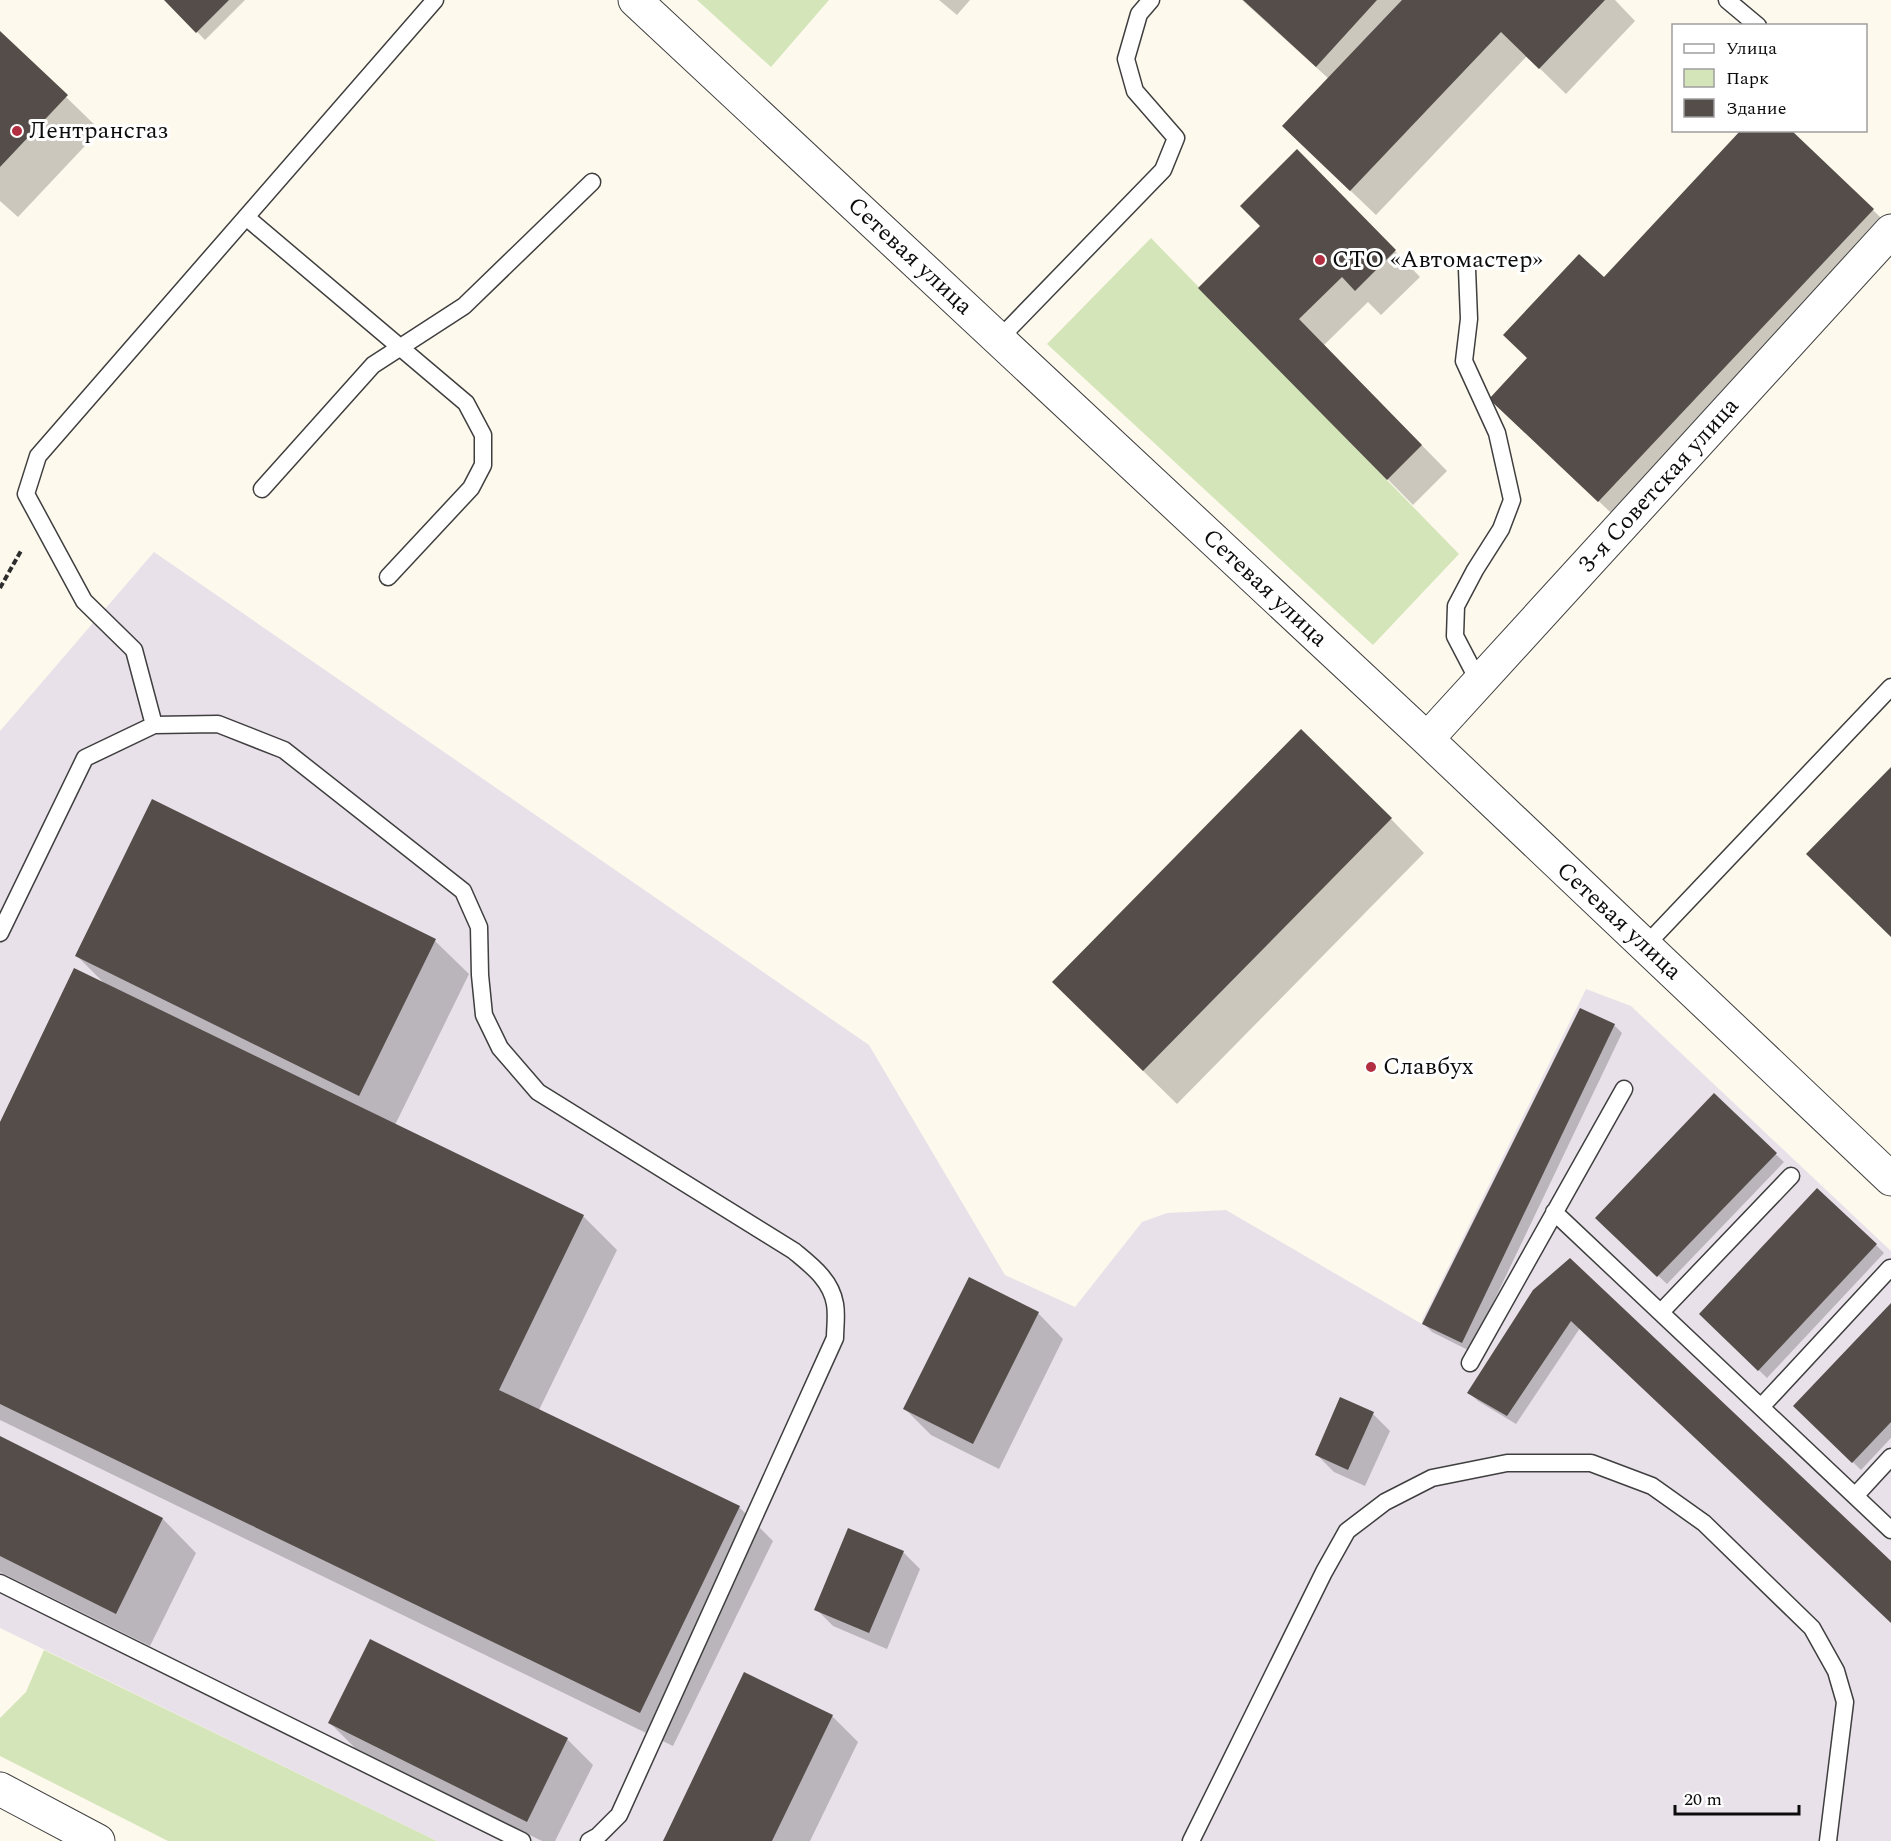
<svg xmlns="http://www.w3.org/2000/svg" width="1891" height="1841" viewBox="0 0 1891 1841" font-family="Spectral,serif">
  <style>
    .industrial { fill: #e9e1ea }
    .green { fill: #d4e5b9 }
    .shadow { fill: #0003 }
    .building { fill: #544d49 }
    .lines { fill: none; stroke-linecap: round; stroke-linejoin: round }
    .lane-casing { stroke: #3f3f3f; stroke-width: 19 }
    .street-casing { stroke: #3f3f3f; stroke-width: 35 }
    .path { stroke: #2e2e2e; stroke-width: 4; stroke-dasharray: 6 3; stroke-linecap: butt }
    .lane { stroke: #fff; stroke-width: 16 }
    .street { stroke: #fff; stroke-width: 33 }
    .poi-dot { fill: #b12f40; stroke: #fff; stroke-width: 2 }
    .labels { text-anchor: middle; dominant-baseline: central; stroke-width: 6; stroke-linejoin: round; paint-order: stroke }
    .poi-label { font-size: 24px; fill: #0c0c0c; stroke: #fff; text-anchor: start }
    .street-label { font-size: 24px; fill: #0c0c0c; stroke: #fff }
  </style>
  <rect width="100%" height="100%" fill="#fef9ed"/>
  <path class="industrial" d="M154 552 869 1045 1005 1275 1075 1307 1142 1222 1167 1213 1226 1210 1422 1324V1320L1586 989 1631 1006 1891 1251V1841H437L0 1628V731Z"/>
  <path class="green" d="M697 0H829L771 67Z
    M1151 238 1459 554 1373 645 1047 344Z
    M44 1650 437 1841H168L0 1756V1718L26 1692Z"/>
  <path class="shadow" d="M166 0H245L205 40Z
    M939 0H970L957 15Z
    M1242 0H1615L1635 21 1566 94 1527 56 1376 215 1310 152 1329 79Z
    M0 33 100 130 18 217 0 201Z
    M1323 177 1420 277 1381 315 1368 302 1324 345 1447 471 1413 505 1200 288 1262 226Z
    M1873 210 1891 228 1625 526 1517 424 1604 279Z
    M153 801 435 941 469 974 395 1125 583 1216 617 1250 539 1410 739 1507 773 1541 673 1746 0 1420V1126L106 985 76 955Z
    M1391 819 1424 853 1177 1104 1087 1016Z
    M1614 1025 1622 1033 1470 1351 1432 1332 1424 1324Z
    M1714 1095 1784 1162 1667 1284 1597 1218Z
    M1876 1245 1884 1253 1767 1378 1701 1314Z
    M1535 1291 1891 1563V1622L1580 1328 1516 1424 1478 1401 1469 1393Z
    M1891 1305V1438L1861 1470 1795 1406Z
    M1038 1313 1063 1339 999 1469 931 1435 905 1409Z
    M1341 1399 1373 1414 1390 1431 1365 1486 1334 1472 1317 1455Z
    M0 1438 163 1519 196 1553 150 1646 0 1572Z
    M903 1552 920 1569 887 1649 833 1626 816 1609Z
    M832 1716 858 1742 810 1841H665Z
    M330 1723 567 1739 593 1765 555 1841H542L356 1749Z"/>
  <path class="building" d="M164 0H229L196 33Z
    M1243 0H1377L1316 67Z
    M1402 0H1605L1539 69 1501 32 1350 191 1282 126Z
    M0 31 68 95 0 167Z
    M1741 130H1791L1874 209 1598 502 1489 399 1527 358 1503 335 1579 254 1604 277Z
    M1297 149 1396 250 1355 291 1342 277 1299 319 1422 445 1387 480 1198 288 1260 226 1240 206Z
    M1301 729 1392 818 1143 1071 1052 982Z
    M1891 767V937L1806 854Z
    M152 799 436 939 359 1096 75 956Z
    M74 968 584 1215 499 1390 740 1506 640 1713 0 1404V1122Z
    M1580 1008 1615 1024 1462 1343 1422 1324Z
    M1714 1093 1777 1153 1657 1277 1595 1218Z
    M1817 1188 1877 1244 1758 1371 1699 1314Z
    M1570 1258 1891 1561V1623L1571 1321 1507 1416 1467 1393 1533 1290Z
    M969 1277 1039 1312 973 1444 903 1409Z
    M1891 1303V1422L1852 1463 1793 1406Z
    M1340 1397 1374 1412 1348 1470 1315 1455Z
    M0 1436 163 1518 116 1614 0 1556Z
    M848 1528 904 1551 869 1633 814 1610Z
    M370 1639 568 1738 527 1822 328 1723Z
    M744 1672 833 1715 772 1841H663Z"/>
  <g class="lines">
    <defs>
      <path id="lane" d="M1727 0 1758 26
        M246 217 466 403 483 435V465L471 488 388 577
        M1467 269 1469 319 1464 361 1497 433 1512 500 1501 529 1475 570 1456 606 1455 636 1479 682
        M999 339 1163 170 1176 138 1135 91 1126 59 1139 14 1151 0
        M262 489 373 365 464 306 592 182
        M154 725 134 650 84 601 26 494 38 456 435 0
        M0 933 85 758 154 725 218 724 284 750 463 891 479 927 480 975 484 1015 500 1048 538 1092 794 1251C812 1266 831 1280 835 1304 837 1315 835 1327 835 1338L619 1815 598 1836 589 1841
        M1645 946 1891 687
        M1554 1212 1891 1530
        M1661 1312 1791 1176
        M1470 1363 1624 1089
        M1761 1407 1890 1268
        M1855 1496 1891 1457
        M0 1583 522 1841
        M1191 1841 1324 1572 1347 1531 1385 1502 1432 1478 1507 1463H1591L1652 1486 1704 1523 1812 1628 1836 1671 1845 1702 1828 1841"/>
      <path id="street" d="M635 0 1427 739 1891 1179
        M1427 739 1891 231
        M0 1789 98 1841"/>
    </defs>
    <use href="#lane" class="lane-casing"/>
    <use href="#street" class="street-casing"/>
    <path class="path" d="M0 588 22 549"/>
    <use href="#lane" class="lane"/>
    <use href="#street" class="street"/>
  </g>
  <g class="poi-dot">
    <circle cx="17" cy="131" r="6"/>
    <circle cx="1320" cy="260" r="6"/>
    <circle cx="1371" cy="1067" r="6"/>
  </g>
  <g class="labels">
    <g class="poi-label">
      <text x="29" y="131">Лентрансгаз</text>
      <text x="1332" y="260">СТО «Автомастер»</text>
      <text x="1383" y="1067">Славбух</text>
    </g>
    <g class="street-label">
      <text transform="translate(910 256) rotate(43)">Сетевая улица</text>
      <text transform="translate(1659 485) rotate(-48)">3-я Советская улица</text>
      <text transform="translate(1265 588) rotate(43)">Сетевая улица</text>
      <text transform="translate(1619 921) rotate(43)">Сетевая улица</text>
    </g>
  </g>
  <rect x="1672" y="24" width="195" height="108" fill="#ffffff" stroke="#9e9e9e" stroke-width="1.5"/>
  <rect x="1684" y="44" width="30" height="9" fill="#ffffff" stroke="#9e9e9e" stroke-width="1.5"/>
  <text x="1726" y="54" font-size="18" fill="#0c0c0c">Улица</text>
  <rect x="1684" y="69" width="30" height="18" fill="#d4e5b9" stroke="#9e9e9e" stroke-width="1.5"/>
  <text x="1726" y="84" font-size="18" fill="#0c0c0c">Парк</text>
  <rect x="1684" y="99" width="30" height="18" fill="#544d49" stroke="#9e9e9e" stroke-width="1.5"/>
  <text x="1726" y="114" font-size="18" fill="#0c0c0c">Здание</text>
  <path d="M1675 1805v9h124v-9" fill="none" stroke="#0c0c0c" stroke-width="3"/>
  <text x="1684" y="1805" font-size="18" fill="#0c0c0c" stroke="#ffffff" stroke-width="4.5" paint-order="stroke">20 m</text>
</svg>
